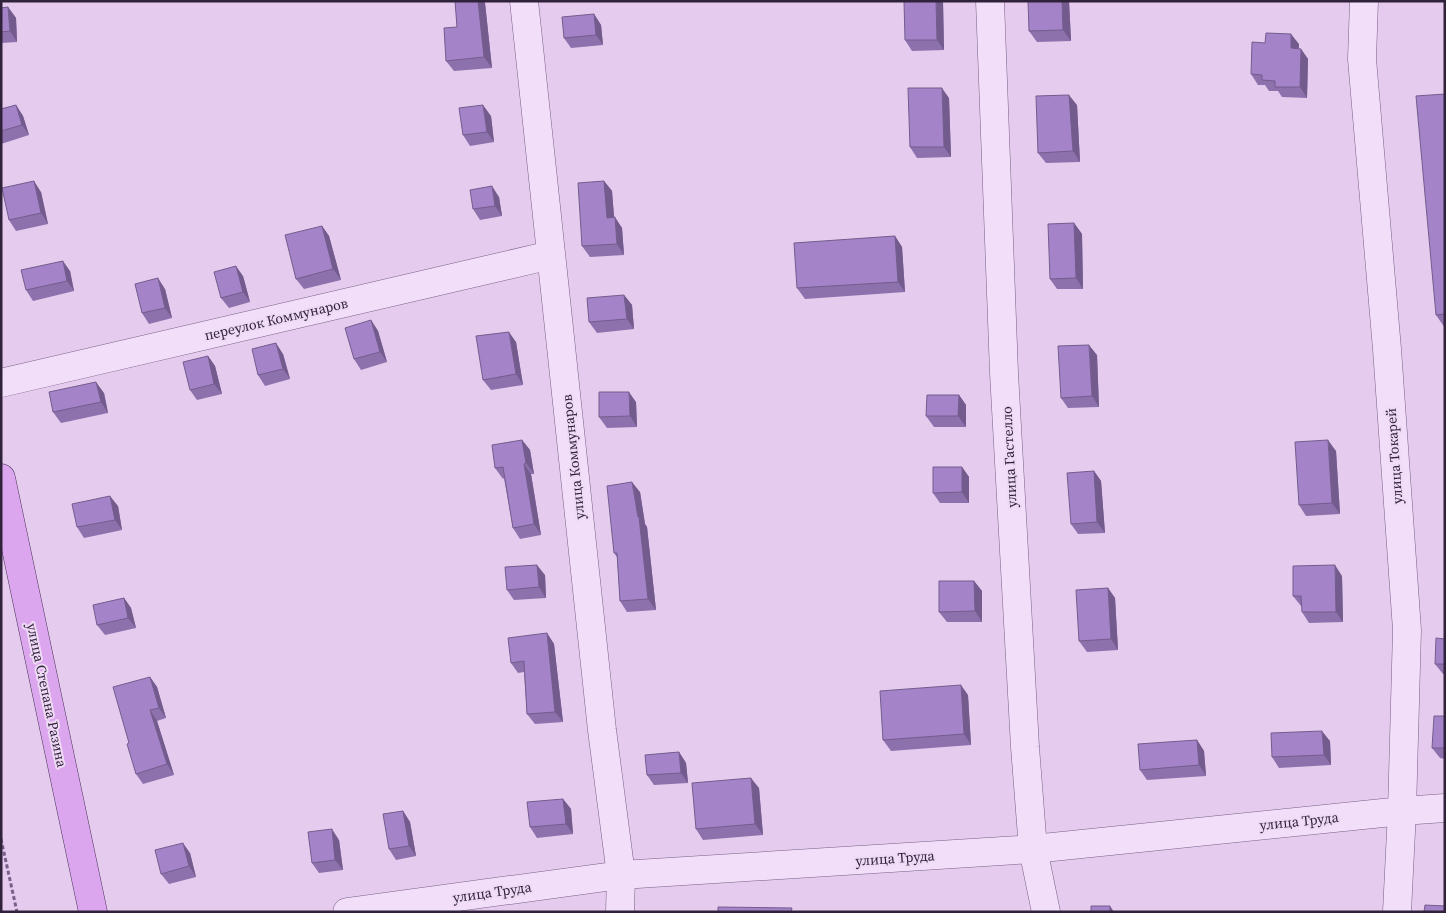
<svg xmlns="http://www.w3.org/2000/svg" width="1446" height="913" viewBox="0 0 1446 913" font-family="'Source Serif 4',serif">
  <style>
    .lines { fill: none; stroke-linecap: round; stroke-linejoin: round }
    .minor-casing { stroke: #786089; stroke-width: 29 }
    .major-casing { stroke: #463358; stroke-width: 29 }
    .path { stroke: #786089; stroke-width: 3; stroke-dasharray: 4 2.5; stroke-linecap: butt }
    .minor { stroke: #f2def8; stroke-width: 28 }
    .major { stroke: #dba6ed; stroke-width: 28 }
    .wall { fill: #8d71ad }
    .shaded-wall { fill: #735c8d }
    .building { fill: #a483c9; stroke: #735c8d }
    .labels { text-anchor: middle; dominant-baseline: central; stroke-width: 4; stroke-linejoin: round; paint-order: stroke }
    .street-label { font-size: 14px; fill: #30223b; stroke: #efdaf5 }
  </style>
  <rect width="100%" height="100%" fill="#e5cbed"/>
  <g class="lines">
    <defs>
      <path id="minor" d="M524 1 602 730 621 875 620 912
        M990 1 1004 373 1025 747 1033 849 1046 912
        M1364 1 1362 59 1387 349 1407 630 1402 811 1397 912
        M1 383 551 255
        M347 912 621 875 1033 849 1402 811 1445 808"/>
      <path id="major" d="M1 478 93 912"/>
    </defs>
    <use href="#minor" class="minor-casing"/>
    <use href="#major" class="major-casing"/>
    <path class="path" d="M1 839 17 912"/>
    <use href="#minor" class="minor"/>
    <use href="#major" class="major"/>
  </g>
  <path class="wall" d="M455 1H484L485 3 492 68 454 71 446 61 457 27Z
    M943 1 944 50 912 51 905 40Z
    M1069 1 1071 41 1037 42 1029 31Z
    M8 7 16 18 17 42 1 43V8Z
    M594 14 601 25 603 45 571 48 564 38Z
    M1299 44V49H1301L1308 59 1307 98 1282 97 1278 91H1269L1265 85H1258L1251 74Z
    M1445 94V328L1436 315Z
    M949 98 951 157 917 158 910 147Z
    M16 105 23 116 29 135 1 144V109Z
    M1077 105 1080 162 1046 163 1038 153Z
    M491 116 494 142 470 146 463 135Z
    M604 181 612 191 614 218 622 228 624 255 590 257 582 246Z
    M41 192 48 224 16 231 9 220Z
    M499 197 502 216 480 220 473 209Z
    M1074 223 1082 234 1083 289H1057L1050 279Z
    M322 226 329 236 341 280 304 289 296 279Z
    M895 236 902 247 905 292 805 299 797 288Z
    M70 271 74 291 33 301 26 290Z
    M243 276 250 302 229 308 221 298Z
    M165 289 172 318 149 324 142 313Z
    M624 295 632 305 634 329 597 333 589 322Z
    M371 320 378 331 387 362 361 370 354 359Z
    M516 342 523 385 491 390 483 380Z
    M283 354 290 379 265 386 258 375Z
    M1097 355 1099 407 1068 408 1061 398Z
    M208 356 215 366 222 394 197 400 190 390Z
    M104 393 108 413 61 423 53 412Z
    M959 395 966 405V427H934L926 416Z
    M636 402 637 427 607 428 599 417Z
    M522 440 530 450 534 474H531L541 535 520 539 513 528 504 478 503 479 495 468Z
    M1336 451 1340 514 1306 516 1299 505Z
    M962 467 969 477V503H940L933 493Z
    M1094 471 1101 481 1105 533 1078 534 1071 524Z
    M640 492 645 524 647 527 656 610 627 612 620 601 617 557 614 553Z
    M118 506 122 530 84 538 77 527Z
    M545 575 546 598 514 600 507 590Z
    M1342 576 1343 622 1309 623 1302 612V606H1301L1293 596Z
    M974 581 982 591V622H947L939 612Z
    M1108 588 1115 598 1118 650 1087 652 1079 641Z
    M124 598 131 608 136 628 105 635 97 625Z
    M547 633 554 644 563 722 535 724 527 714 524 672 518 673 511 663Z
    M1445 639V674H1443L1435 664Z
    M150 677 157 687 166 718 157 721 174 775 143 784 136 774 129 743Z
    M968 695 971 745 891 751 883 740Z
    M1445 716V759L1440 758 1432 748Z
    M1197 740 1204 751 1206 776 1147 780 1140 770Z
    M1330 741 1331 765 1279 768 1272 757Z
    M679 752 686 763 688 783 654 785 647 775Z
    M759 788 763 835 703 840 696 829Z
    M563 799 571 809 573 834 537 838 530 827Z
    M403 811 410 822 416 856 396 860 389 849Z
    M339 840 343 870 319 873 312 863Z
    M190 853 196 877 169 884 161 874Z"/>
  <path class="shaded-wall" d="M478 1H484L485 3 492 68 484 57Z
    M936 1H943L944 50 937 40Z
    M1062 1H1069L1071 41 1063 30Z
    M8 7 16 18 17 42 10 31Z
    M594 14 601 25 603 45 596 35Z
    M1291 34 1299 44 1298 59 1291 48Z
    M1301 49 1308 59 1307 98 1300 87Z
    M942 88 949 98 951 157 944 147Z
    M1069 95 1077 105 1080 162 1073 151Z
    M16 105 23 116 29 135 22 125Z
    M483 105 491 116 494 142 487 132Z
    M34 181 41 192 48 224 41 213Z
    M604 181 612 191 615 228 607 218Z
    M492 186 499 197 502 216 495 206Z
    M615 217 622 228 624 255 617 244Z
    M1074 223 1082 234 1083 289 1076 278Z
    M322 226 329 236 341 280 333 269Z
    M895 236 902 247 905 292 898 282Z
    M63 261 70 271 74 291 67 281Z
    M236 266 243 276 250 302 243 292Z
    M158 278 165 289 172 318 165 308Z
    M624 295 632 305 634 329 627 319Z
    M371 320 378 331 387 362 380 352Z
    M509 332 516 342 523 385 516 374Z
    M276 343 283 354 290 379 283 369Z
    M1089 345 1097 355 1099 407 1092 396Z
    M208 356 215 366 222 394 214 384Z
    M96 382 104 393 108 413 101 402Z
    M629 392 636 402 637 427 630 416Z
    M959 395 966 405V427L958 416Z
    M522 440 530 450 534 474 526 463Z
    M1328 440 1336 451 1340 514 1332 503Z
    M524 464 531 474 541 535 534 524Z
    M962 467 969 477V503L962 492Z
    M1094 471 1101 481 1105 533 1097 522Z
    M632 482 640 492 645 524 647 527 656 610 648 599 638 517Z
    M110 496 118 506 122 530 115 520Z
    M537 565 545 575 546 598 539 587Z
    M1335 565 1342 576 1343 622 1336 612Z
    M974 581 982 591V622L975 611Z
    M1108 588 1115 598 1118 650 1111 639Z
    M124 598 131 608 136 628 128 618Z
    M547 633 554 644 563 722 555 712Z
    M150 677 157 687 166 718 159 708Z
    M961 685 968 695 971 745 964 734Z
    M150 710 157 721 174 775 167 764Z
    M1322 731 1330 741 1331 765 1324 755Z
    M1197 740 1204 751 1206 776 1199 765Z
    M679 752 686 763 688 783 681 773Z
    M751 778 759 788 763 835 755 824Z
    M563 799 571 809 573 834 566 824Z
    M403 811 410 822 416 856 409 846Z
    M332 829 339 840 343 870 335 860Z
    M183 843 190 853 196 877 189 866Z
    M1110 906 1114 912H1110Z"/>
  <path class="building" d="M455 1H478L484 57 446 61 444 28 457 27Z
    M904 1H936L937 40H905Z
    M1028 1H1062L1063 30 1029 31Z
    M8 7 10 31 1 32V8Z
    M594 14 596 35 564 38 562 17Z
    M1266 33 1291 34V48L1301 49 1300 87H1275V81L1262 80V75L1251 74 1252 42 1265 43Z
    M908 88H942L944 147H910Z
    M1445 94V314L1436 315 1416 96Z
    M1069 95 1073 151 1038 153 1036 96Z
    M16 105 22 125 1 131V109Z
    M483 105 487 132 463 135 459 108Z
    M34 181 41 213 9 220 2 188Z
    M604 181 607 218 615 217 617 244 582 246 578 183Z
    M492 186 495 206 473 209 470 190Z
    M1074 223 1076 278 1050 279 1048 224Z
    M322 226 333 269 296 279 285 235Z
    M895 236 898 282 797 288 794 243Z
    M63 261 67 281 26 290 21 270Z
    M236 266 243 292 221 298 214 272Z
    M158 278 165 308 142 313 135 284Z
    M624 295 627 319 589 322 587 298Z
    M371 320 380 352 354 359 345 328Z
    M509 332 516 374 483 380 476 336Z
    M276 343 283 369 258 375 252 349Z
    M1089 345 1092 396 1061 398 1058 346Z
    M208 356 214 384 190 390 183 362Z
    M96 382 101 402 53 412 49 392Z
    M599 392H629L630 416 599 417Z
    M927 395H959L958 416H926Z
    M522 440 526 463 524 464 534 524 513 528 503 467 495 468 492 445Z
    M1328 440 1332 503 1299 505 1295 442Z
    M933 467H962V492L933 493Z
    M1094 471 1097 522 1071 524 1067 473Z
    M632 482 638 517H639L648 599 620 601 617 553H614L607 486Z
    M110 496 115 520 77 527 72 504Z
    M537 565 539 587 507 590 505 567Z
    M1335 565 1336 612H1302L1301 596H1293V566Z
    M939 581H974L975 611 939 612Z
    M1108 588 1111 639 1079 641 1076 590Z
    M124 598 128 618 97 625 93 605Z
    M547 633 555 712 527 714 524 661 511 663 508 638Z
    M1436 638 1445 639V664H1435Z
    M150 677 159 708 150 710 167 764 136 774 127 744 129 743 113 687Z
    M961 685 964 734 883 740 880 691Z
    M1434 716H1445V748H1432Z
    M1322 731 1324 755 1272 757 1271 733Z
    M1197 740 1199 765 1140 770 1138 744Z
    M679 752 681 773 647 775 645 755Z
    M751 778 755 824 696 829 692 783Z
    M563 799 566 824 530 827 527 802Z
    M403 811 409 846 389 849 383 814Z
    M332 829 335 860 312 863 308 832Z
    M183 843 189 866 161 874 155 850Z
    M1425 905 1445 906V912H1424Z
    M1091 906H1110V912H1091Z
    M718 907 792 908 791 912H718Z"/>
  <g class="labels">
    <g class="street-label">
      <text transform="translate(276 319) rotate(-13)">переулок Коммунаров</text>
      <text transform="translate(1394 456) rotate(-94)">улица Токарей</text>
      <text transform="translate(573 457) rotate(-96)">улица Коммунаров</text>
      <text transform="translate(1009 457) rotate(-93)">улица Гастелло</text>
      <text transform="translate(47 695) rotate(78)">улица Степана Разина</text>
      <text transform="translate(1299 821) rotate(-6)">улица Труда</text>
      <text transform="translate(895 858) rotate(-4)">улица Труда</text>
      <text transform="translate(492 892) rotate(-8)">улица Труда</text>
    </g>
  </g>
  <rect width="1446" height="913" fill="none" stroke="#30223b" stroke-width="5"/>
</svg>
